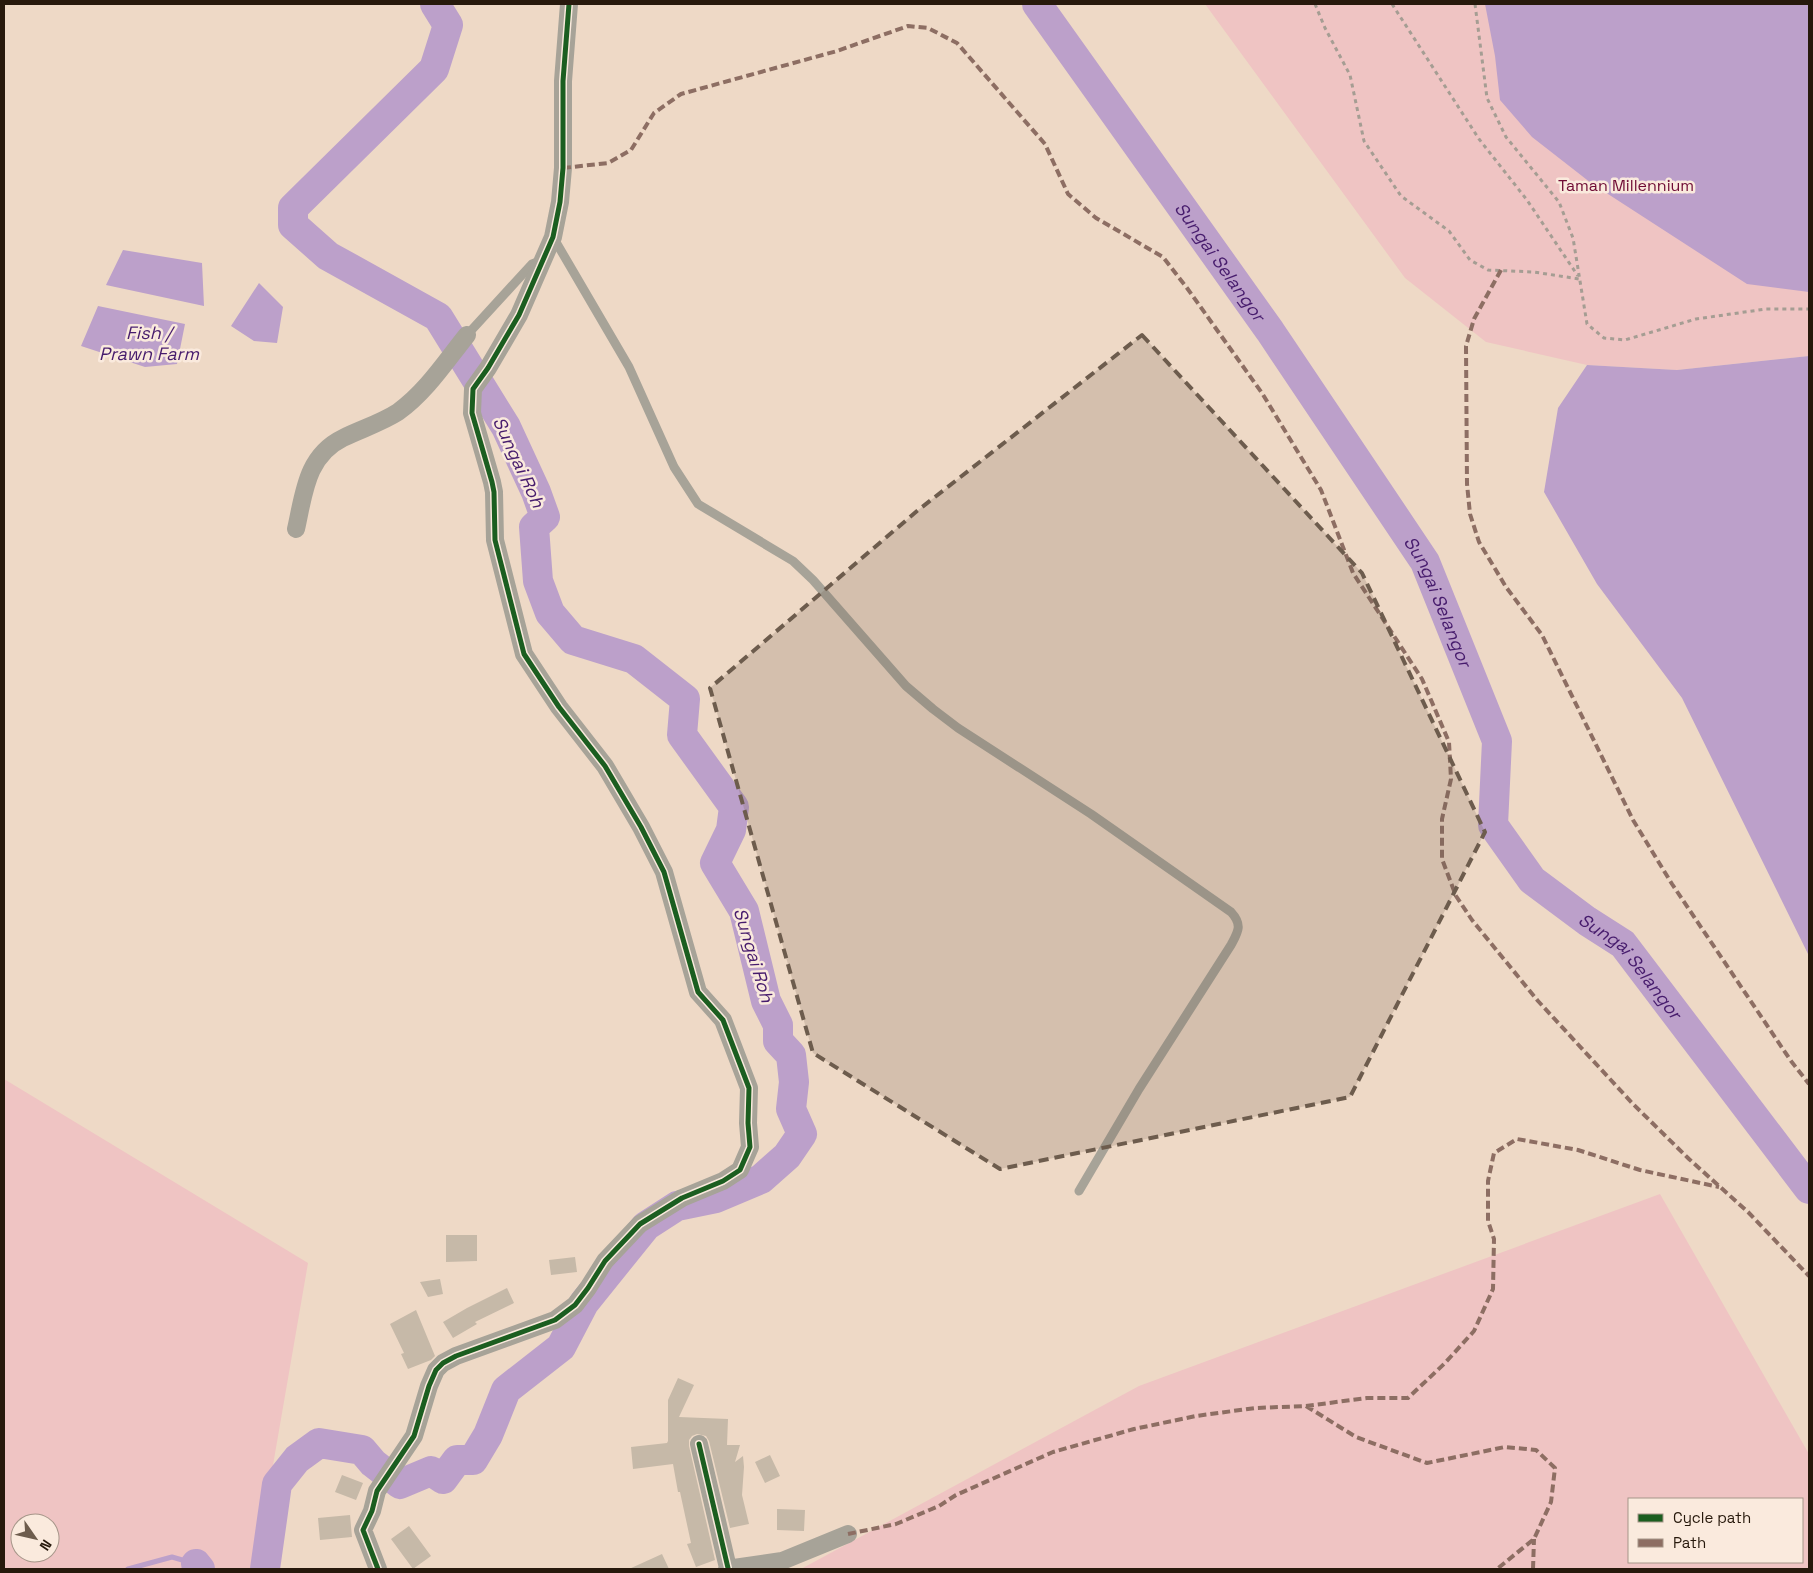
<svg xmlns="http://www.w3.org/2000/svg" width="1813" height="1573" viewBox="0 0 1813 1573" font-family="'Space Grotesk',sans-serif">
  <style>
    .green { fill: #efc4c3; fill-rule: evenodd }
    .water { fill: #bca0ca }
    .lines { fill: none; stroke-linecap: round; stroke-linejoin: round }
    .stream { stroke: #bca0ca; stroke-width: 5 }
    .river { stroke: #bca0ca; stroke-width: 30 }
    .building { fill: #c6b9a8 }
    .path { stroke: #a59d93; stroke-width: 3; stroke-dasharray: 4 4; stroke-linecap: butt }
    .service { stroke: #a7a398; stroke-width: 9 }
    .minor { stroke: #a7a398; stroke-width: 18 }
    .quiet { stroke: #8d6e63; stroke-width: 4; stroke-dasharray: 8 4; stroke-linecap: butt }
    .cycleway-casing { stroke: #faeadd; stroke-width: 8 }
    .cycleway { stroke: #1b5e20; stroke-width: 5 }
    .marked { fill: #6d5c4d; fill-opacity: 0.2; stroke: #6d5c4d; stroke-width: 4; stroke-dasharray: 10 6; stroke-linejoin: round }
    .labels { text-anchor: middle; dominant-baseline: central; stroke-width: 5; stroke-linejoin: round; paint-order: stroke }
    .park-label { font-size: 16px; fill: #6f0b34; stroke: #faeadd }
    .water-label { font-size: 18px; font-style: italic; fill: #471c6d; stroke: #faeadd }
  </style>
  <rect width="100%" height="100%" fill="#eed9c6"/>
  <path class="green" d="M1205 4H1809V356L1677 370 1587 365 1486 342 1405 278Z
    M4 1079 308 1263 255 1569H4ZM20 1523H50V1553H20Z
    M1660 1194 1809 1454V1569H801L1139 1386ZM1629 1499H1802V1562H1629Z"/>
  <path class="water" d="M1485 4H1809V292L1747 284 1591 183 1532 137 1500 100 1495 56Z
    M123 250 202 263 204 306 106 285Z
    M259 283 283 307 277 343 254 341 231 326Z
    M98 306 185 324 177 364 145 367 81 346Z
    M1809 356V956L1682 698 1597 584 1544 492 1558 408 1587 365 1677 370Z"/>
  <g class="lines">
    <path class="stream" d="M128 1569 172 1557 196 1564"/>
    <g class="river">
      <path id="s1" d="M1037 4 1270 331 1425 562 1497 741 1493 825 1532 880 1587 921 1623 944 1809 1189"/>
      <path d="M196 1564 200 1569"/>
      <path d="M265 1569 277 1484 297 1459 319 1443 362 1450 373 1463 400 1484 431 1471 443 1479 457 1460H473L488 1435 506 1390 561 1347 584 1303 646 1226 677 1206 716 1198 761 1179 787 1156 802 1134 791 1109 794 1082 791 1055 778 1041V1025L766 1001 744 911 715 863 731 830 734 807 682 735 685 699 634 659 573 640 550 613 538 581 534 527 545 517 536 492 506 427 438 317 328 256 293 225V208L434 69 448 25 435 4"/>
    </g>
  </g>
  <path class="building" d="M446 1235H477V1261L446 1262Z
    M575 1257 577 1272 551 1275 549 1260Z
    M440 1279 443 1294 428 1297 420 1282Z
    M507 1288 514 1303 475 1322 477 1324 453 1338 443 1322 467 1308Z
    M416 1310 435 1356 431 1360 408 1369 401 1354 404 1353 390 1324Z
    M678 1378 694 1385 679 1417 728 1419 727 1445H740L735 1462 743 1456 744 1467 742 1495 749 1524 730 1528 709 1441 706 1436 697 1434 692 1436 689 1440V1446L715 1560 696 1567 687 1544 691 1543 680 1492H678L673 1464 633 1469 631 1447 667 1443 668 1441V1400Z
    M770 1455 780 1476 765 1483 755 1462Z
    M342 1475 363 1483 356 1500 335 1492Z
    M777 1509 805 1510 804 1531 777 1530Z
    M350 1515 352 1537 320 1540 318 1518Z
    M409 1526 431 1556 413 1569 391 1539Z
    M662 1554 669 1569H629Z"/>
  <g class="lines">
    <path class="path" d="M1315 4 1325 28 1350 75 1364 141 1401 196 1449 231 1470 260 1488 270 1534 272 1579 279
      M1392 4 1479 139 1527 200 1578 276
      M1475 4 1487 98 1506 137 1559 202 1573 238 1587 324 1604 338 1625 340 1696 319 1766 309H1809"/>
    <path class="service" d="M553 237 629 367 674 467 698 504 793 561 813 580 906 686 933 709 958 728 1091 814 1231 912C1243 925 1238 932 1231 945L1139 1089 1079 1191
      M467 335 532 264 540 261"/>
    <path class="minor" d="M296 529C304 494 306 456 343 438 361 429 381 423 398 412 426 392 446 361 467 335
      M699 1444 728 1568
      M378 1569 363 1530 372 1511 377 1491 414 1436 429 1386 436 1370 443 1363 456 1356 555 1320 575 1305 588 1288 605 1261 640 1224 682 1198 723 1181 740 1170 750 1147 748 1123 749 1088 723 1020 698 992 664 872 641 827 605 766 559 707 524 654 495 540 494 492 492 482 472 413 473 389 488 368 519 315 553 237 560 202 563 168V81L569 4
      M727 1569 782 1561 848 1534"/>
    <path class="quiet" d="M563 168 608 163 631 150 654 113 681 94 837 51 908 26 928 28 957 43 1045 144 1068 194 1096 218 1163 257 1187 288 1262 393 1321 490 1353 573 1422 679 1449 742 1451 779 1442 819V859L1456 896 1472 920 1538 1001 1633 1104 1689 1159 1748 1212 1809 1276
      M1501 270 1474 319 1466 346 1467 484 1470 514 1479 542 1506 587 1542 635 1633 820 1672 884 1791 1061 1809 1084
      M1306 1406 1356 1437 1427 1463 1505 1447 1536 1450 1555 1468 1551 1502 1534 1539 1497 1569
      M848 1534 896 1524 939 1506 956 1495 1053 1452 1134 1429 1196 1416 1255 1408 1306 1406 1367 1398H1408L1445 1363 1474 1331 1493 1289 1494 1239 1488 1221V1181L1494 1153 1517 1139 1578 1150 1640 1170 1719 1187
      M1533 1569 1534 1539"/>
    <defs>
      <path id="cycleway" d="M699 1444 728 1568
        M378 1569 363 1530 372 1511 377 1491 414 1436 429 1386 436 1370 443 1363 456 1356 555 1320 575 1305 588 1288 605 1261 640 1224 682 1198 723 1181 740 1170 750 1147 748 1123 749 1088 723 1020 698 992 664 872 641 827 605 766 559 707 524 654 495 540 494 492 492 482 472 413 473 389 488 368 519 315 553 237 560 202 563 168V81L569 4"/>
    </defs>
    <use href="#cycleway" class="cycleway-casing"/>
    <use href="#cycleway" class="cycleway"/>
  </g>
  <path class="marked" d="M1142 335 1362 573 1485 832 1350 1097 1000 1169 813 1053 710 688 917 511Z"/>
  <g class="labels">
    <g class="park-label">
      <text x="1626" y="185">Taman Millennium</text>
    </g>
    <g class="water-label">
      <text stroke="none"><textPath href="#s1" startOffset="316">Sungai Selangor</textPath></text>
      <text x="149" y="332">Fish /<tspan x="149" dy="21">Prawn Farm</tspan></text>
      <text transform="translate(519 462) rotate(65)">Sungai Roh</text>
      <text stroke="none"><textPath href="#s1" startOffset="721">Sungai Selangor</textPath></text>
      <text transform="translate(754 955) rotate(73)">Sungai Roh</text>
      <text stroke="none"><textPath href="#s1" startOffset="1156">Sungai Selangor</textPath></text>
    </g>
  </g>
  <rect width="1813" height="1573" fill="none" stroke="#27190c" stroke-width="10"/>
  <rect x="1628" y="1498" width="175" height="65" fill="#faeadd" stroke="#a69689"/>
  <rect x="1638" y="1514" width="25" height="8" fill="#1b5e20" stroke="#a69689"/>
  <text x="1673" y="1523" font-size="15" fill="#27190c">Cycle path</text>
  <rect x="1638" y="1539" width="25" height="8" fill="#8d6e63" stroke="#a69689"/>
  <text x="1673" y="1548" font-size="15" fill="#27190c">Path</text>
  <g transform="translate(35 1538) rotate(124)"><circle r="24" fill="#faeadd" stroke="#a69689"/>
  <path d="M0-4L9 19L0 12L-9 19Z" fill="#6d5c4d"/>
  <text y="-8" font-size="14" font-weight="bold" text-anchor="middle" fill="#27190c">N</text>
  </g>
</svg>
